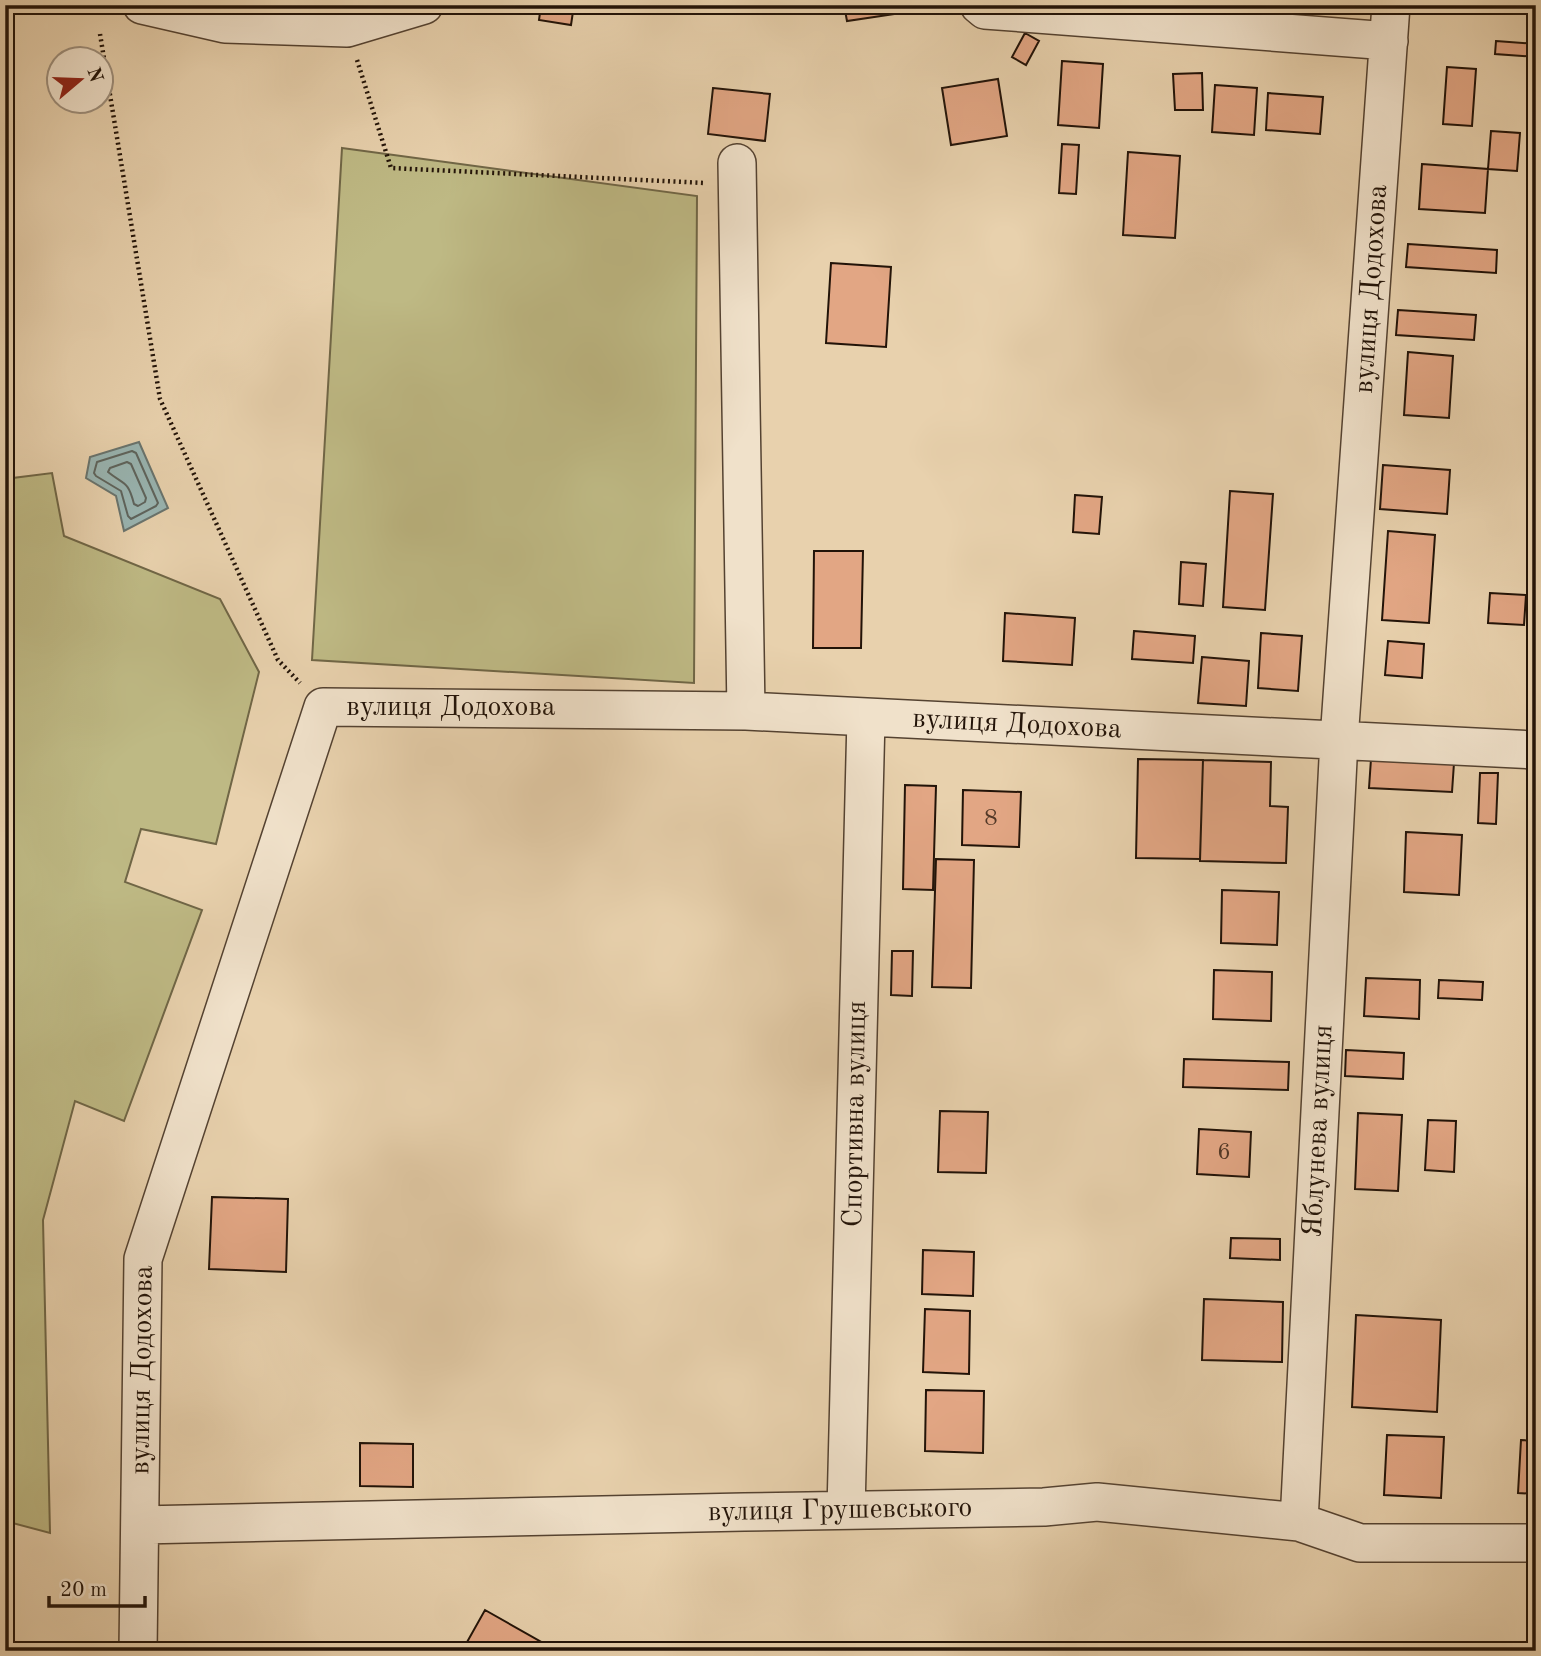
<svg xmlns="http://www.w3.org/2000/svg" width="1541" height="1656" viewBox="0 0 1541 1656" font-family="'Old Standard TT',serif">
  <style>
    .green { fill: #beb984; stroke: #706646; stroke-width: 2 }
    .water { fill: #99b5b2; stroke: #69746e; stroke-width: 2 }
    .lines { fill: none; stroke-linecap: round; stroke-linejoin: round }
    .shore { stroke: #5e645d; stroke-width: 2 }
    .building { fill: #e2a684; stroke: #221308; stroke-width: 2 }
    .minor-casing { stroke: #544231; stroke-width: 40 }
    .path { stroke: #221308; stroke-width: 4.5; stroke-dasharray: 2 3.5; stroke-linecap: butt }
    .minor { stroke: #f0e1ca; stroke-width: 37 }
    .labels { text-anchor: middle; dominant-baseline: central; stroke-width: 6; stroke-linejoin: round; paint-order: stroke }
    .number-label { font-size: 24px; fill: #523827 }
    .street-label { font-size: 28px; fill: #221308; stroke: #f0e1ca }
  </style>
  <rect width="100%" height="100%" fill="#e8d1ad"/>
  <filter id="stains"><feTurbulence type="fractalNoise" baseFrequency=".00286" numOctaves="4"/><feColorMatrix values="0 0 0 0 .2 0 0 0 0 .09 0 0 0 0 .02 0 0 0 .5 -.17"/></filter>
  <radialGradient id="worn" r=".72"><stop offset=".6" stop-color="#630" stop-opacity="0"/><stop offset="1" stop-color="#630" stop-opacity=".3"/></radialGradient>
  <path class="green" d="M342 148 697 196 694 683 312 660Z
    M52 473 64 536 220 599 259 672 216 844 141 829 125 882 202 910 124 1121 75 1101 43 1220 50 1533 5 1521V479Z"/>
  <path class="water" d="M139 442 168 508 124 531 116 496 86 478 90 457Z"/>
  <g class="lines">
    <path class="shore" d="M132 451 136 453 158 503 156 506 131 519 128 516 121 491 96 476 94 473 97 462Z
      M127 462 131 464 146 498 145 502 138 506 134 504C128 480 124 485 108 472L110 468Z"/>
  </g>
  <path class="building" d="M541 5H574L571 25 539 20Z
    M844 5H914L915 11 847 21Z
    M1025 33 1039 41 1026 65 1012 57Z
    M1496 41 1536 44V57L1495 54Z
    M1062 61 1103 64 1099 128 1058 125Z
    M1447 67 1476 69 1472 126 1443 124Z
    M1202 73 1203 110H1175L1173 74Z
    M998 79 1007 136 951 145 942 88Z
    M1215 85 1257 88 1254 135 1212 132Z
    M713 88 770 94 765 141 708 134Z
    M1268 93 1323 97 1320 134 1266 130Z
    M1491 131 1520 133 1517 171 1488 169Z
    M1062 144 1079 145 1076 194 1059 193Z
    M1128 152 1180 156 1175 238 1123 235Z
    M1422 164 1488 169 1485 213 1419 209Z
    M1408 244 1497 250 1496 273 1406 267Z
    M831 263 891 267 886 347 826 343Z
    M1398 310 1476 315 1474 340 1396 335Z
    M1408 352 1453 356 1449 418 1404 415Z
    M1383 465 1450 470 1447 514 1380 509Z
    M1230 491 1273 494 1265 610 1223 607Z
    M1075 495 1102 497 1099 534 1073 532Z
    M1388 531 1435 535 1429 623 1382 620Z
    M814 551H863L861 648H813Z
    M1181 562 1206 564 1203 606 1179 604Z
    M1490 593 1526 595 1524 625 1488 623Z
    M1005 613 1075 618 1072 665 1003 661Z
    M1134 631 1195 636 1193 663 1132 659Z
    M1261 633 1302 636 1298 691 1258 688Z
    M1388 641 1424 644 1422 678 1385 675Z
    M1202 657 1249 661 1246 706 1198 703Z
    M1138 759 1203 760 1200 859 1136 858Z
    M1371 759 1454 763 1452 792 1369 788Z
    M1203 760 1271 762 1270 806 1288 807 1286 863 1200 861Z
    M1480 773H1498L1496 824 1478 823Z
    M905 785 936 786 933 890 903 889Z
    M963 790 1021 792 1019 847 962 845Z
    M1406 832 1462 835 1459 895 1404 892Z
    M936 859 974 860 971 988 932 987Z
    M1222 890 1279 892 1277 945 1221 943Z
    M892 951H913L912 996 891 995Z
    M1214 970 1272 972 1271 1021 1213 1019Z
    M1366 978 1420 980 1419 1019 1364 1016Z
    M1439 980 1483 982 1482 1000 1438 998Z
    M1346 1050 1404 1053 1403 1079 1345 1076Z
    M1184 1059 1289 1062 1288 1090 1183 1087Z
    M940 1111 988 1112 986 1173 938 1172Z
    M1358 1113 1402 1115 1398 1191 1355 1189Z
    M1428 1120 1456 1121 1454 1172 1425 1170Z
    M1199 1129 1251 1132 1249 1177 1197 1174Z
    M212 1197 288 1199 286 1272 209 1269Z
    M1231 1238 1280 1239V1260L1230 1258Z
    M923 1250 974 1252 973 1296 922 1294Z
    M1204 1299 1283 1302 1282 1362 1202 1360Z
    M925 1309 970 1311 969 1374 923 1372Z
    M1356 1315 1441 1320 1437 1412 1352 1407Z
    M926 1390 984 1391 983 1453 925 1451Z
    M1387 1435 1444 1437 1441 1498 1384 1495Z
    M1521 1440 1536 1441V1494L1518 1493Z
    M360 1443 413 1444V1487L360 1486Z
    M485 1610 543 1643 539 1651H462Z"/>
  <g class="lines">
    <defs>
      <path id="minor" d="M142 5 225 24 347 28 424 5
        M979 5 985 10 1389 41
        M737 163 746 711
        M846 1510 866 718
        M1299 1522 1339 740 1391 5
        M140 1525 744 1512 1044 1507 1097 1502 1299 1522 1360 1543H1536
        M138 1651 143 1259 323 707 746 711 1536 750"/>
    </defs>
    <use href="#minor" class="minor-casing"/>
    <path class="path" d="M100 34 160 399 278 660 300 683
      M357 60 391 168 705 183"/>
    <use href="#minor" class="minor"/>
  </g>
  <g class="labels">
    <g class="number-label">
      <text x="991" y="819">8</text>
      <text x="1224" y="1153">6</text>
    </g>
    <g class="street-label">
      <text transform="translate(1372 289) rotate(-86)">вулиця Додохова</text>
      <text x="451" y="708">вулиця Додохова</text>
      <text transform="translate(1017 725) rotate(3)">вулиця Додохова</text>
      <text transform="translate(856 1114) rotate(-89)">Спортивна вулиця</text>
      <text transform="translate(1319 1131) rotate(-87)">Яблунева вулиця</text>
      <text transform="translate(143 1370) rotate(-89)">вулиця Додохова</text>
      <text transform="translate(840 1511) rotate(-1)">вулиця Грушевського</text>
    </g>
  </g>
  <rect width="1541" height="1656" fill="none" stroke="#e8d1ad" stroke-width="28"/>
  <rect x="7" y="7" width="1527" height="1642" fill="none" stroke="#221308" stroke-width="3.5"/>
  <rect x="14" y="14" width="1513" height="1628" fill="none" stroke="#221308" stroke-width="2"/>
  <g transform="translate(80 80) rotate(71)"><circle r="33" fill="#f0e1ca" stroke="#9e8f7c" stroke-width="2"/>
  <path d="M0-5L12 26L0 18L-12 26Z" fill="#8f2418"/>
  <text y="-10" font-size="19" font-weight="bold" text-anchor="middle" fill="#221308">N</text>
  </g>
  <path d="M49 1596v10h96v-10" fill="none" stroke="#221308" stroke-width="3.5"/>
  <text x="60" y="1596" font-size="21" fill="#221308" stroke="#f0e1ca" stroke-width="5" paint-order="stroke">20 m</text>
  <rect width="100%" height="100%" filter="url(#stains)"/>
  <rect width="100%" height="100%" fill="url(#worn)"/>
</svg>
